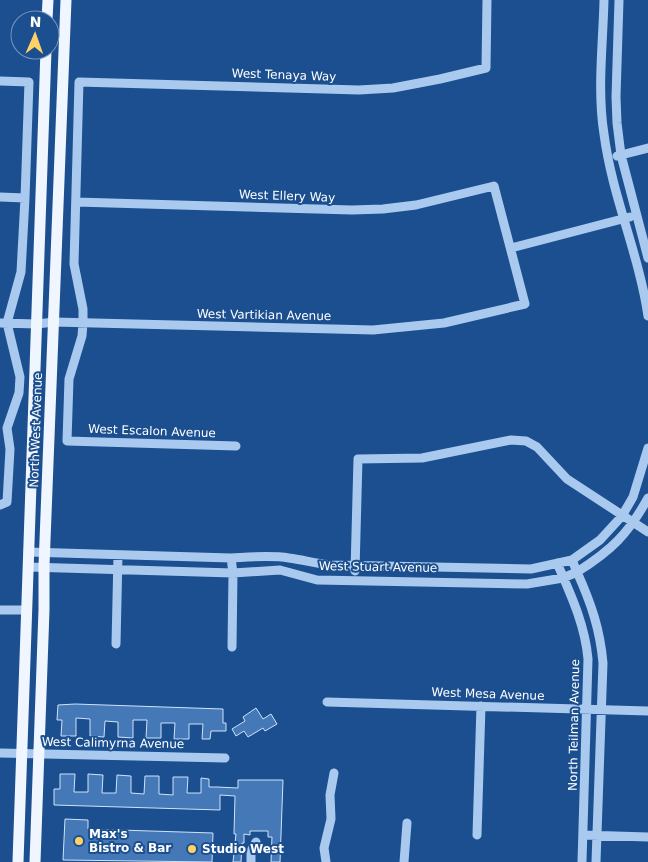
<svg xmlns="http://www.w3.org/2000/svg" width="648" height="862" viewBox="0 0 648 862" font-family="'DejaVu Sans',sans-serif">
  <style>
    .building { fill: #4478b7; stroke: #cfe3fa }
    .lines { fill: none; stroke-linecap: round; stroke-linejoin: round }
    .minor { stroke: #a9c9ee; stroke-width: 9 }
    .major { stroke: #f0f6ff; stroke-width: 11 }
    .poi-dot { fill: #ffd166; stroke: #1b4f8f; stroke-width: 2 }
    .labels { text-anchor: middle; dominant-baseline: central; stroke-width: 4; stroke-linejoin: round; paint-order: stroke }
    .street-label { font-size: 12px; fill: #fff; stroke: #1b4f8f }
    .poi-label { font-size: 12px; font-weight: bold; fill: #fff; stroke: #1b4f8f; text-anchor: start }
  </style>
  <rect width="100%" height="100%" fill="#1b4f8f"/>
  <path class="building" d="M75 704 223 709V723H226V731H211L210 739H202L203 724H189V739H174L175 723H161V738H146L147 720H133V738L118 737V722L105 721 104 737 90 736V719L76 718V736H61L62 720H57L58 705Z
    M256 708 263 719 271 714 277 724 265 731 263 728 248 737 244 731 236 736 232 729 245 721 243 717Z
    M60 774H75L74 792H88V774L103 775 102 793H116L117 775 131 776V793L144 794 145 776H159V794L173 795V777H188L187 793H201V778L209 779V787H217L238 788V780H283L280 862H271L272 837H268V831H250V835L244 834V843H242L241 862H233L236 834H234L235 796 220 795V810L54 805V789H60Z
    M65 819 88 820V829L213 833 212 862 63 860Z"/>
  <g class="lines">
    <path class="minor" d="M604 0C603 44 597 90 604 134 612 196 639 254 648 316
      M619 0 616 97 617 123 621 155 648 258
      M0 81 29 82 25 198 21 272 7 323 20 377 19 393 7 428 10 449 7 502 0 505
      M617 156 648 148
      M0 197 25 198
      M511 248 630 217
      M0 323 37 324 54 322 373 330 444 323 525 304 494 186 416 205 383 209 352 210 76 202
      M236 446 67 441 69 379 82 336 83 323V309L74 264 79 82 359 90 393 88 440 79 486 68 487 0
      M28 552 231 558C250 557 270 555 289 558 304 560 317 564 332 565L531 569 572 560 600 540 622 516 633 497 648 448
      M231 558 233 573 232 647
      M557 563C571 595 585 625 588 659L582 862
      M28 567 233 573 280 570 317 580 527 584 563 578 577 572 572 560
      M355 571 358 459 422 458 511 440 526 441 537 447 567 479 648 532
      M0 610H26
      M116 644 118 555
      M327 702 648 711
      M0 753 225 758
      M477 835 481 706
      M583 835 648 837
      M251 862V851L256 842
      M326 862 324 848 331 819 330 795 334 773
      M404 862 407 823
      M596 862 603 663C600 629 591 603 577 572 612 550 628 534 648 498"/>
    <path class="major" d="M47 20 48 0
      M18 862 46 50
      M35 862 44 610V566L66 0"/>
  </g>
  <g class="poi-dot">
    <circle cx="79" cy="841" r="5"/>
    <circle cx="192" cy="849" r="5"/>
  </g>
  <g class="labels">
    <g class="street-label">
      <text transform="translate(284 75) rotate(2)">West Tenaya Way</text>
      <text transform="translate(287 196) rotate(2)">West Ellery Way</text>
      <text transform="translate(264 315) rotate(1)">West Vartikian Avenue</text>
      <text transform="translate(36 430) rotate(-88)">North West Avenue</text>
      <text transform="translate(152 431) rotate(2)">West Escalon Avenue</text>
      <text transform="translate(378 567) rotate(1)">West Stuart Avenue</text>
      <text transform="translate(488 694) rotate(2)">West Mesa Avenue</text>
      <text transform="translate(574 725) rotate(-89)">North Teilman Avenue</text>
      <text transform="translate(113 743) rotate(1)">West Calimyrna Avenue</text>
    </g>
    <g class="poi-label">
      <text x="89" y="834">Max's<tspan x="89" dy="14">Bistro &amp; Bar</tspan></text>
      <text x="202" y="849">Studio West</text>
    </g>
  </g>
  <g transform="translate(35 35) rotate(2)"><circle r="24" fill="#1b4f8f" stroke="#7695bc"/>
  <path d="M0-4L9 19L0 12L-9 19Z" fill="#ffd166"/>
  <text y="-8" font-size="14" font-weight="bold" text-anchor="middle" fill="#ffffff">N</text>
  </g>
</svg>
